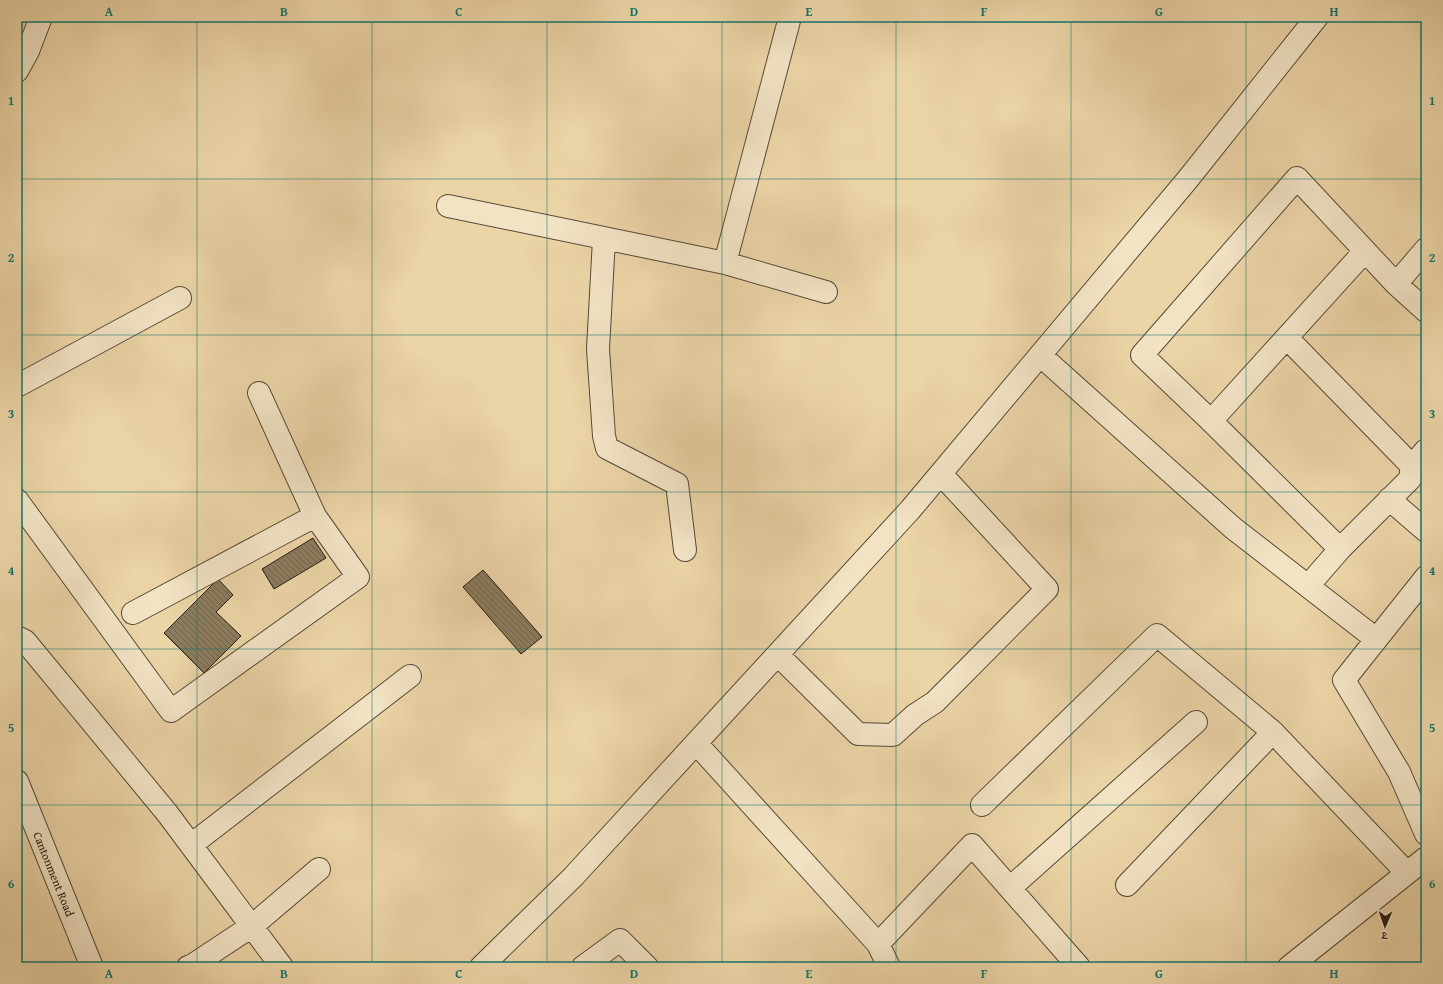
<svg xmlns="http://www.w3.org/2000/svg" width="1443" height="984" viewBox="0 0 1443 984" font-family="'Gentium Book Plus','Noto Serif Devanagari',serif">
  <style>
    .building { fill: url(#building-back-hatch); stroke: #241c12 }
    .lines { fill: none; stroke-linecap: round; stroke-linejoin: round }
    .minor-casing { stroke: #564a37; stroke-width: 24 }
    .minor { stroke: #f2e3c5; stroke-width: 22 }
    .grid { fill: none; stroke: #0f766e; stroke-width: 1; stroke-opacity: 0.55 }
    .labels { text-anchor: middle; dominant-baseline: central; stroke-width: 3; stroke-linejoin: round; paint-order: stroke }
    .street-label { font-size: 12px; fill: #241c12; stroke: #f2e3c5 }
    .neatline { fill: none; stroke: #0f766e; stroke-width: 1.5 }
    .grid-label { font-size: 13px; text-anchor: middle; font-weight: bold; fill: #0f766e }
  </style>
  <defs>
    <pattern id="building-back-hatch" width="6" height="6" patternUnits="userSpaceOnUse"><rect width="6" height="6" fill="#8b7c5f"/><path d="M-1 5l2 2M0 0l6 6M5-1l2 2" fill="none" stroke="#71654d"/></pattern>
  </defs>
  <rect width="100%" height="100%" fill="#ebd4a6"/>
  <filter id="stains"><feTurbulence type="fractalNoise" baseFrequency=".005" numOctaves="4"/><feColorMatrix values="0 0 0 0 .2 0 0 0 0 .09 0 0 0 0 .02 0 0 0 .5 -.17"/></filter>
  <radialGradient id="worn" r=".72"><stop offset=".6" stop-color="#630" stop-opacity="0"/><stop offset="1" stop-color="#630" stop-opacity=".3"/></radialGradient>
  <path class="building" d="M313 538 326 558 274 589 262 569Z
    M483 570 542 637 521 654 463 587Z
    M218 579 233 595 216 612 241 636 204 673 164 633Z"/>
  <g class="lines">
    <defs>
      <path id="minor" d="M17 71 28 51 41 17
        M448 206 725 263 826 292
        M604 239 598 349 604 436 607 448 677 484 685 550
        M725 263 790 17
        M1396 284 1426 249
        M1287 338 1412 466
        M1040 355 1233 528 1376 639
        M17 386 180 298
        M1211 421 1365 251
        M1389 499 1426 531
        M17 500 171 711 358 577 315 516 259 393
        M1340 549 1211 421 1142 355 1297 178 1396 284 1426 311
        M1426 577 1344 680 1399 772 1426 834
        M1308 586 1340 549 1410 479 1412 466 1426 450
        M133 613 315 516
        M17 637 25 641 167 813 282 967
        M778 655 858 734 893 735 915 715 935 702 1047 589 941 474
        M696 743 878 944 889 967
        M17 781 92 967
        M982 805 1157 635 1273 732 1407 873
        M191 845 410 676
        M1127 885 1273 732
        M1010 888 1196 722
        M878 944 972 845 1079 967
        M188 967 193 965 252 926 319 869
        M481 967 573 877 910 510 1188 179 1317 17
        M583 967 620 940 647 967
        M1289 967 1426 858"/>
    </defs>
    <use href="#minor" class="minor-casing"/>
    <use href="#minor" class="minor"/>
  </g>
  <path class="grid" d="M197 17V967M372 17V967M547 17V967M722 17V967M896 17V967M1071 17V967M1246 17V967M17 179H1426M17 335H1426M17 492H1426M17 649H1426M17 805H1426"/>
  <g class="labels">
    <g class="street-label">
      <text transform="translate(54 874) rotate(68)">Cantonment Road</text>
    </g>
  </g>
  <rect width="1443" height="984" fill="none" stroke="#ebd4a6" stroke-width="44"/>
  <g transform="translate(1385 926) rotate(182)" stroke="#f2e3c5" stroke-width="3" paint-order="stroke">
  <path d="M0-3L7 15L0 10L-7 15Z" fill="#241c12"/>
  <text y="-6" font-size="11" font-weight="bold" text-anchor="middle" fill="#241c12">उ</text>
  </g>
  <rect x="22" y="22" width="1399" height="940" class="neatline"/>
  <g class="grid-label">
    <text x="109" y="16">A</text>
    <text x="284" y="16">B</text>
    <text x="459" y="16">C</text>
    <text x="634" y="16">D</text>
    <text x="809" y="16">E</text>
    <text x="984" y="16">F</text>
    <text x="1159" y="16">G</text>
    <text x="1334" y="16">H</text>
    <text x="11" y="105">1</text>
    <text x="1432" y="105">1</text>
    <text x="11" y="262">2</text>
    <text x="1432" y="262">2</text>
    <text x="11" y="418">3</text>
    <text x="1432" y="418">3</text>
    <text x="11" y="575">4</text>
    <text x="1432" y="575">4</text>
    <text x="11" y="732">5</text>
    <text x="1432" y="732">5</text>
    <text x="11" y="888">6</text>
    <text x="1432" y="888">6</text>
    <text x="109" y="978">A</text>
    <text x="284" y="978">B</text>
    <text x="459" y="978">C</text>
    <text x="634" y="978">D</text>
    <text x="809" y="978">E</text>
    <text x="984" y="978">F</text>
    <text x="1159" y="978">G</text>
    <text x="1334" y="978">H</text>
  </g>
  <rect width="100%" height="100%" filter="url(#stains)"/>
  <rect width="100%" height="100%" fill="url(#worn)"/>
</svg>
